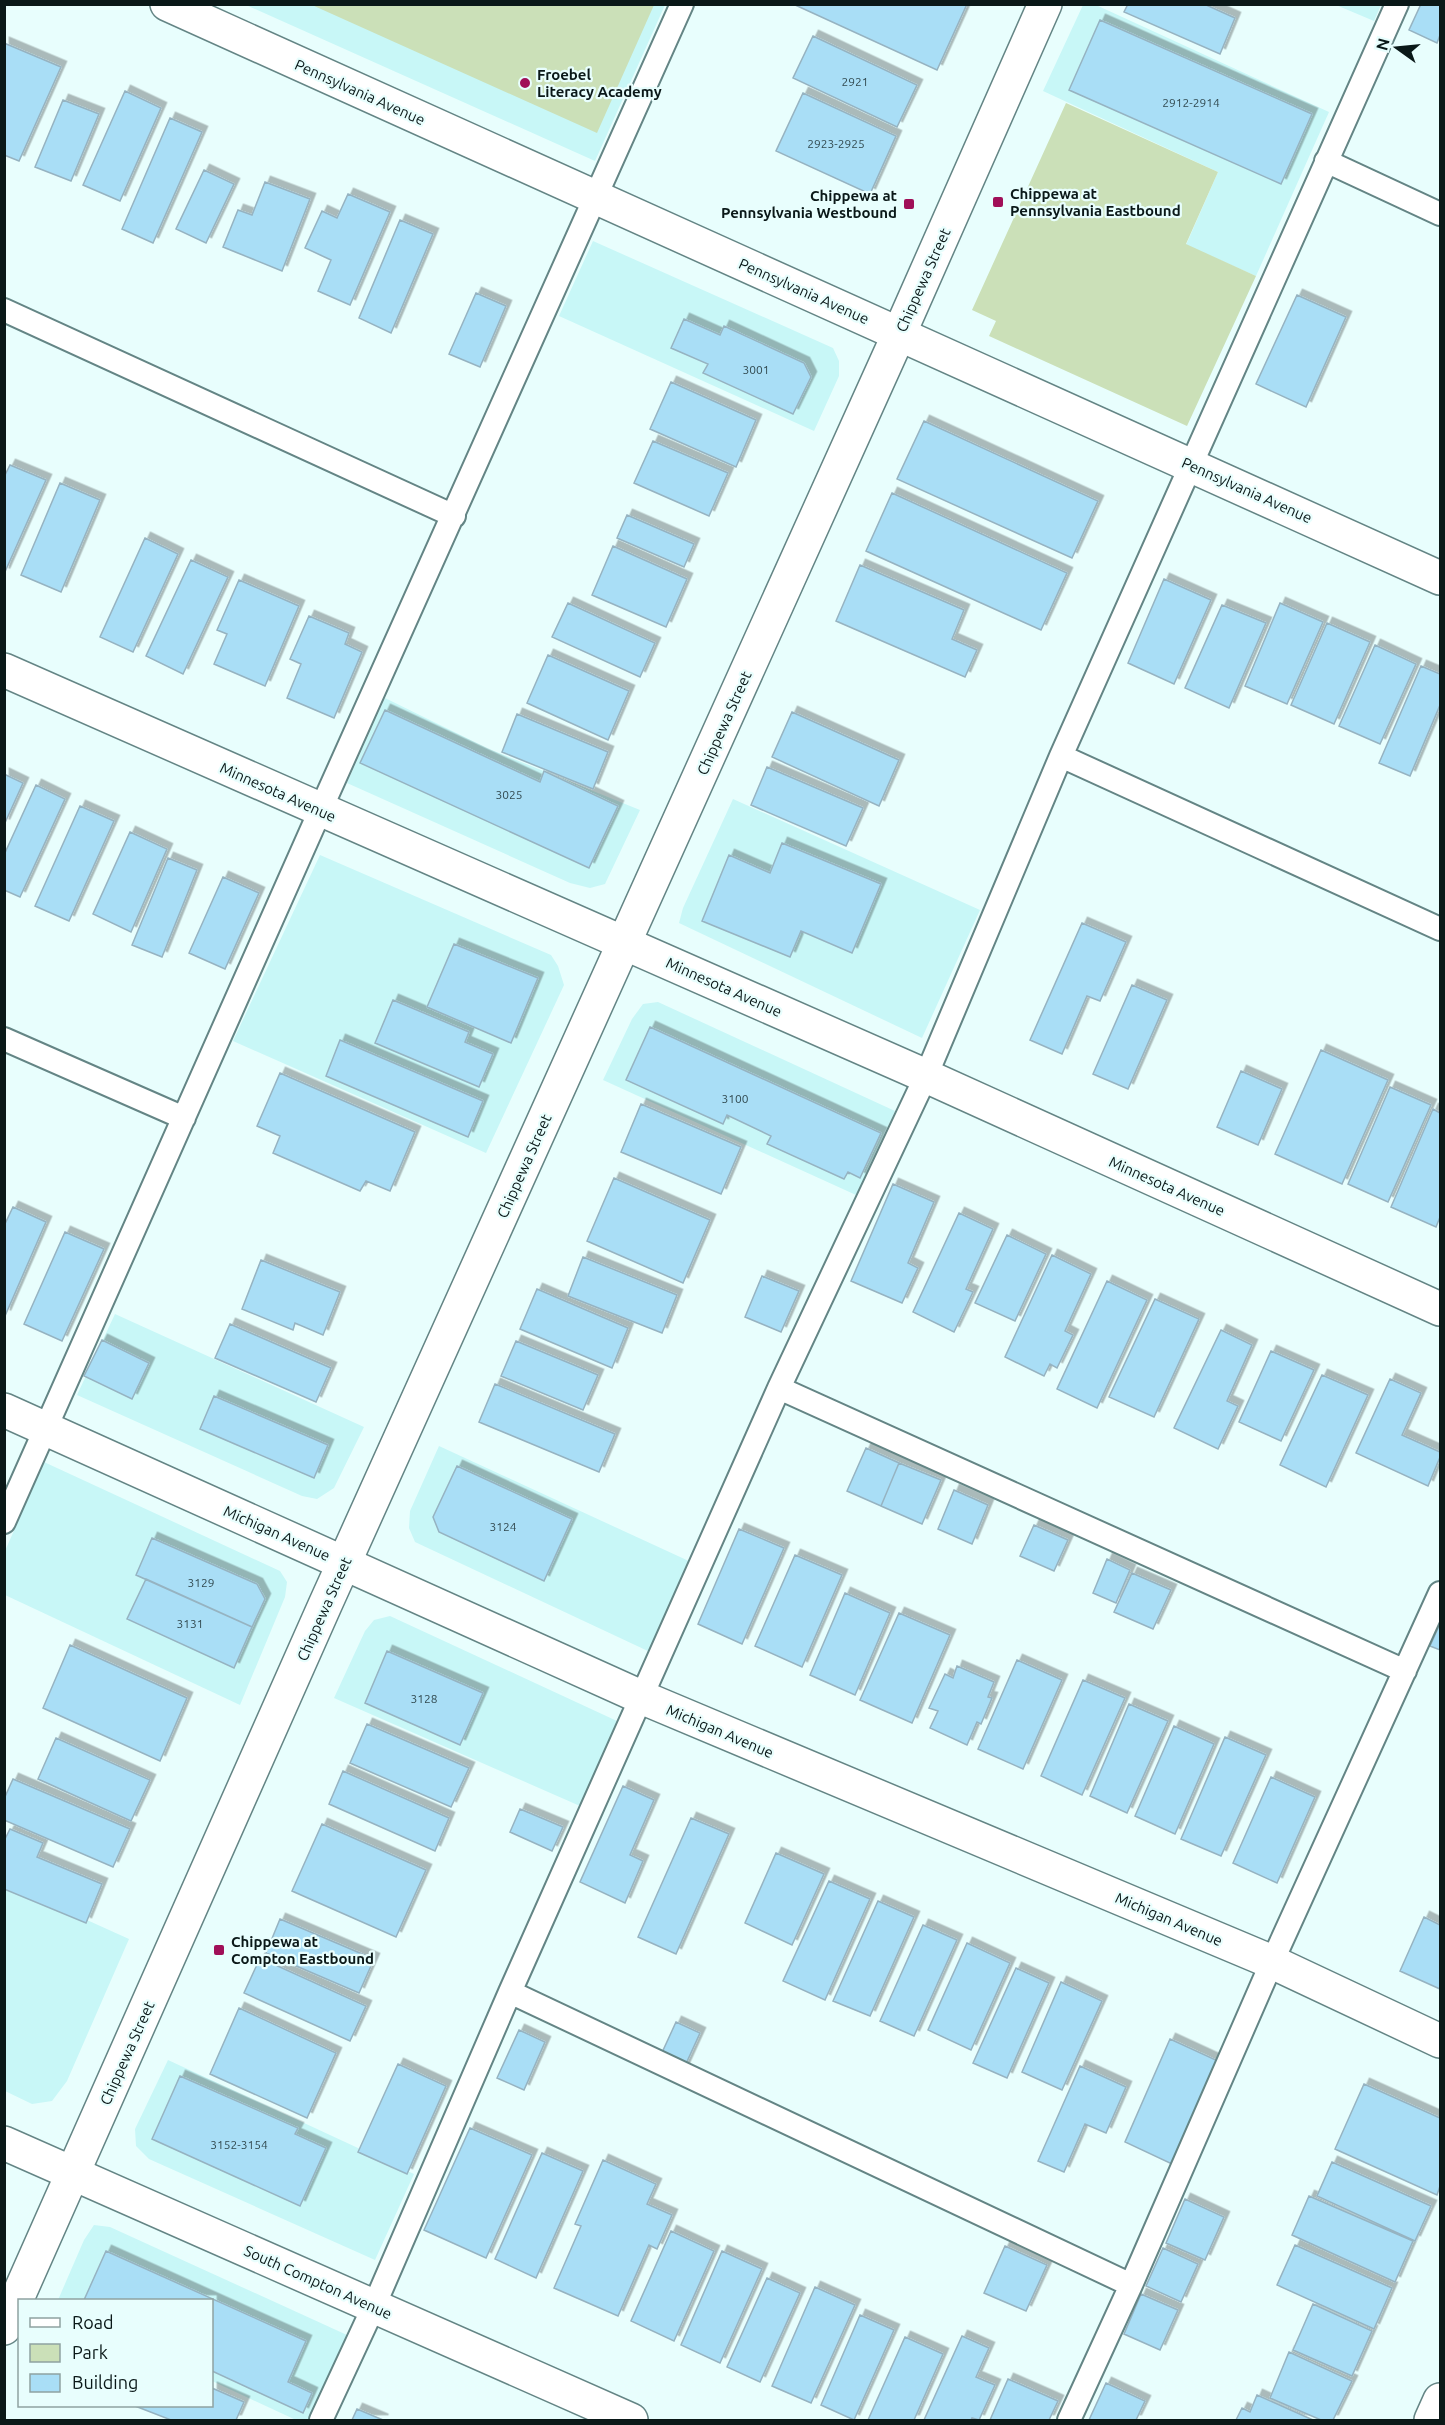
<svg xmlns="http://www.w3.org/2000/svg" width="1445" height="2425" viewBox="0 0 1445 2425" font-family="Ubuntu,sans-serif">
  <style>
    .built { fill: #c8f7f7 }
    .green { fill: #cbe0b8 }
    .building { fill: #a9def6; stroke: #96b3c1; stroke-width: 1.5; filter: url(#shadow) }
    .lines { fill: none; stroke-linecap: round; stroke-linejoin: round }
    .service-casing { stroke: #648585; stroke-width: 26 }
    .minor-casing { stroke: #648585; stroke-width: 36 }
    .tertiary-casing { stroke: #648585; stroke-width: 36 }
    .secondary-casing { stroke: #648585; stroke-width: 36 }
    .service { stroke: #fff; stroke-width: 22 }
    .minor { stroke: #fff; stroke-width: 33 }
    .tertiary { stroke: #fff; stroke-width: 33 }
    .secondary { stroke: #fff; stroke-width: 33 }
    .poi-dot { fill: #a00f58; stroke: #e8fefd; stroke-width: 2 }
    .labels { text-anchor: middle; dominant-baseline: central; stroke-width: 4.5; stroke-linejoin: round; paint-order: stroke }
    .number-label { font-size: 12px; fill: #324a50 }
    .poi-label { font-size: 15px; font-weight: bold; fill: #0a1818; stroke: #e8fefd; text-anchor: start }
    .street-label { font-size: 15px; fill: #0a1818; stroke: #e8fefd }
  </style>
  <defs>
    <filter id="shadow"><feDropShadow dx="5.5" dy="-5.5" stdDeviation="0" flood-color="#0004"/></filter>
  </defs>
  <rect width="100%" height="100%" fill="#e8fefd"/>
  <path class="built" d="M246 5H665L595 161Z
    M1083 5H1096L1329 112 1256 276 1186 245 1218 172 1043 91Z
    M1336 5 1381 4V5L1374 21Z
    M593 241 833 348 839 361V376L814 431 559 316Z
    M385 698 489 749 640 810 605 884 590 888 570 883 347 783Z
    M733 799 980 910 922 1038 679 923 683 908Z
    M320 855 551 955 558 966 564 985 486 1153 233 1041Z
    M658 1002 895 1111 856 1195 603 1080 632 1019 643 1004Z
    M115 1314 364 1427 334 1488 317 1499 302 1496 77 1395Z
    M439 1446 691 1562 650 1652 415 1542 409 1528 410 1511Z
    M44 1462 280 1571 287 1582 285 1597 240 1705 5 1595V1551Z
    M390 1616 617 1721 580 1806 334 1698 365 1631 374 1620Z
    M5 1883 129 1939 67 2081 52 2101 32 2104 5 2091Z
    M168 2060 414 2174 375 2260 149 2159 136 2146 135 2129Z
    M94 2225 110 2227 347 2335 310 2420H296L212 2381V2300H58L84 2240Z"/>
  <path class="green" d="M312 5H654L597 133Z
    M1066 103 1218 172 1186 244 1256 276 1187 426 989 336 996 321 972 310Z"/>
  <path class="building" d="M793 4H967L937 70Z
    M1128 4H1204L1235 18 1220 54 1124 12Z
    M1421 4H1440V35L1437 43 1409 30Z
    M1100 20 1312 114 1281 184 1069 90Z
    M813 36 917 85 897 127 793 78Z
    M4 43 61 67 19 161 4 155Z
    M125 91 161 108 120 201 83 185Z
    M803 93 896 136 870 194 776 151Z
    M63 100 99 114 71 181 35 167Z
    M170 118 202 132 153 243 122 229Z
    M204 170 234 184 206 243 176 229Z
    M265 182 310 199 282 271 223 247 238 210 252 215Z
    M348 194 390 212 350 305 318 291 331 260 305 248 322 211 337 218Z
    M400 220 433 234 391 333 359 318Z
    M476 293 506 306 480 367 449 354Z
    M1297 295 1346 317 1306 407 1256 384Z
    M684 319 720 335 724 326 804 363 811 377 793 414 703 373 708 364 671 348Z
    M671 382 756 420 736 467 650 429Z
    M924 421 1098 501 1072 558 897 479Z
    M653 441 728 473 709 516 634 483Z
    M10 465 46 480 4 574V477Z
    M60 483 100 500 61 592 21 575Z
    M892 493 1067 573 1041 630 866 551Z
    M627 515 694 544 684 567 617 538Z
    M145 538 178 554 133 652 100 637Z
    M613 546 687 579 666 627 592 595Z
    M191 560 228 577 183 674 146 656Z
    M860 565 964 610 952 639 977 650 965 677 836 621Z
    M1164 579 1211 600 1174 684 1128 663Z
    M239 580 299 606 265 686 214 664 227 634 217 630Z
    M568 603 655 643 640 677 552 637Z
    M1280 603 1323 622 1287 704 1245 686Z
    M1222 605 1266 623 1229 708 1185 688Z
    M309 616 349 633 345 644 362 652 334 718 287 698 301 664 290 659Z
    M1327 623 1370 642 1334 724 1291 705Z
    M1375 645 1416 664 1380 744 1339 726Z
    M548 655 629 691 608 740 527 703Z
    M1421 666 1440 674V705L1410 776 1379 763Z
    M385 710 540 782 544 771 618 806 589 868 360 763Z
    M792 712 899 760 879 806 772 757Z
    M517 714 608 752 593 789 502 752Z
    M767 767 863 808 846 846 751 805Z
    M4 774 23 783 4 825Z
    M36 785 65 799 20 897 4 890V855Z
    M80 806 114 821 69 921 35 906Z
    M130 832 167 849 131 932 93 914Z
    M782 843 881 884 852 953 801 931 790 957 702 921 729 855 770 873Z
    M168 858 197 870 162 957 132 945Z
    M223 877 259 893 225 969 189 953Z
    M1082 923 1126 942 1100 1001 1087 996 1062 1054 1030 1040Z
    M454 944 538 978 511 1043 427 1007Z
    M1132 985 1167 1000 1128 1089 1093 1074Z
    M393 1000 469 1032 465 1042 493 1054 479 1087 375 1043Z
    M650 1027 881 1133 860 1178 848 1172 844 1179 767 1144 771 1136 727 1115 723 1124 626 1080Z
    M340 1040 483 1101 468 1137 326 1076Z
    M1321 1050 1388 1080 1342 1184 1275 1154Z
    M1241 1071 1282 1089 1258 1145 1217 1127Z
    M280 1073 415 1132 390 1191 366 1181 360 1191 273 1153 280 1136 257 1126Z
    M1390 1087 1431 1105 1388 1202 1348 1184Z
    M641 1104 741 1147 721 1194 621 1152Z
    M1433 1109 1440 1113V1217L1436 1227 1391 1207Z
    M614 1178 710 1220 683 1283 587 1241Z
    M893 1184 934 1202 908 1263 918 1268 902 1303 851 1281Z
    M13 1207 46 1222 5 1316 4 1226Z
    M959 1213 993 1229 966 1289 973 1292 954 1332 913 1312Z
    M65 1232 104 1249 62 1341 24 1324Z
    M1007 1235 1046 1254 1015 1321 975 1303Z
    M1052 1255 1091 1274 1065 1331 1073 1335 1057 1368 1050 1364 1044 1376 1005 1357Z
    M583 1257 677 1295 662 1333 568 1296Z
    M261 1260 340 1292 323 1335 295 1323 293 1330 242 1309Z
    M762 1276 799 1291 781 1332 745 1317Z
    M1107 1281 1147 1300 1097 1408 1057 1389Z
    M537 1289 628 1328 612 1368 520 1329Z
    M1155 1299 1199 1319 1154 1417 1109 1397Z
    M230 1324 331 1368 316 1402 215 1358Z
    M1221 1330 1252 1345 1227 1401 1238 1406 1218 1449 1174 1428Z
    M102 1340 149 1363 132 1399 84 1376Z
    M516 1341 598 1375 583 1410 501 1376Z
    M1271 1351 1314 1370 1281 1441 1239 1422Z
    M1322 1375 1368 1395 1326 1487 1280 1465Z
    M1390 1379 1421 1393 1402 1435 1440 1452V1457L1428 1486 1356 1453Z
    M495 1384 615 1434 599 1472 479 1422Z
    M214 1396 328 1445 314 1478 200 1429Z
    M866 1448 899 1463 881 1506 847 1491Z
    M899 1463 941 1480 922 1524 881 1506Z
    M457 1466 572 1519 544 1581 439 1532 433 1517Z
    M954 1490 988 1505 972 1544 938 1529Z
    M1034 1525 1068 1540 1054 1571 1020 1556Z
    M739 1529 784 1548 742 1644 698 1624Z
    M152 1538 257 1584 265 1599 252 1627 136 1575Z
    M795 1555 842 1575 802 1667 755 1646Z
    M1107 1559 1130 1570 1116 1603 1093 1593Z
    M1132 1573 1171 1590 1153 1629 1114 1612Z
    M146 1579 252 1627 234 1668 127 1619Z
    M845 1593 890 1613 855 1695 810 1675Z
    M899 1613 950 1635 912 1723 860 1700Z
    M1439 1626H1440V1650L1430 1646Z
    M70 1645 187 1698 160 1761 43 1708Z
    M387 1651 483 1693 460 1745 365 1703Z
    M1017 1660 1062 1680 1023 1769 978 1749Z
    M957 1666 994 1682 988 1697 992 1698 981 1724 977 1722 967 1745 930 1728 938 1711 929 1708 945 1674 953 1678Z
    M1083 1680 1125 1698 1082 1795 1041 1776Z
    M1129 1704 1168 1721 1127 1813 1090 1796Z
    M367 1724 469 1768 451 1807 350 1763Z
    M1174 1726 1214 1744 1175 1834 1135 1816Z
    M1225 1737 1266 1755 1221 1856 1181 1839Z
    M56 1738 150 1780 131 1821 38 1779Z
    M343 1771 449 1818 435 1851 329 1804Z
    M1271 1777 1315 1797 1277 1883 1233 1863Z
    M13 1779 130 1829 113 1867 4 1820V1799Z
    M623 1786 654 1800 630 1855 643 1861 625 1903 580 1882Z
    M520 1809 563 1827 552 1851 510 1832Z
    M691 1818 729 1834 676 1954 638 1937Z
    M322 1824 426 1870 396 1937 292 1891Z
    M10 1829 43 1843 37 1857 102 1884 86 1923 4 1889V1841Z
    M776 1853 824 1874 792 1945 745 1923Z
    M829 1881 870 1899 825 2000 783 1981Z
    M878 1901 914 1917 870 2016 833 2001Z
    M1424 1917 1440 1925V1989L1400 1971Z
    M280 1919 374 1959 359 1993 266 1953Z
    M923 1925 957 1940 914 2036 880 2021Z
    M967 1943 1010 1963 971 2050 928 2030Z
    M260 1958 366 2006 350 2041 244 1993Z
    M1016 1968 1049 1983 1007 2078 973 2063Z
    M1061 1982 1102 2001 1062 2090 1022 2072Z
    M239 2008 336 2053 307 2118 210 2074Z
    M676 2022 700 2033 684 2068 660 2057Z
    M519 2030 545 2042 524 2090 497 2078Z
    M1170 2039 1218 2061 1172 2164 1125 2142Z
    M398 2064 446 2086 407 2174 358 2152Z
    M1080 2066 1126 2087 1106 2133 1085 2124 1064 2172 1038 2161Z
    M180 2076 298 2128 295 2134 326 2148 300 2206 152 2139Z
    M1364 2084 1440 2118V2186L1437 2195 1335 2149Z
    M470 2128 532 2155 486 2258 424 2230Z
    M542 2153 583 2171 536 2278 495 2259Z
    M603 2160 656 2184 647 2204 672 2215 657 2249 649 2245 618 2316 554 2288 581 2226 575 2224Z
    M1332 2162 1431 2206 1415 2241 1317 2196Z
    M1309 2196 1413 2241 1395 2282 1292 2235Z
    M1185 2199 1224 2217 1205 2260 1166 2243Z
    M671 2231 714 2251 674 2341 631 2321Z
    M1295 2245 1392 2288 1374 2329 1277 2285Z
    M1005 2246 1047 2265 1026 2311 984 2293Z
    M1163 2248 1198 2264 1181 2302 1146 2286Z
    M106 2251 306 2341 288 2382 312 2393 303 2413 212 2371V2300H84Z
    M722 2251 762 2269 720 2363 681 2345Z
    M767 2278 800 2293 760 2382 727 2367Z
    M815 2287 855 2305 811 2403 772 2386Z
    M1141 2294 1178 2310 1160 2350 1124 2334Z
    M1313 2304 1372 2331 1352 2376 1293 2350Z
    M860 2315 894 2330 854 2420 821 2405Z
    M962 2336 989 2348 976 2377 995 2385 979 2420 972 2418 971 2420H924Z
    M905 2337 943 2354 914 2420H868Z
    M1289 2352 1352 2381 1333 2420H1321L1270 2398Z
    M1008 2379 1058 2401 1049 2420H990Z
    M1106 2383 1145 2401 1136 2420H1089Z
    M212 2388 244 2402 236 2420H171L135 2406H212Z
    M1257 2395 1313 2420H1236L1242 2408 1250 2412Z
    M357 2409 383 2420H352Z"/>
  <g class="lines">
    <defs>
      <path id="service" d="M1326 161 1440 214
        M4 310 454 516
        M1061 756 1440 929
        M4 1039 184 1118
        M779 1388 1405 1671
        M4 1522 320 811 682 4
        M510 1992 1131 2285
        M321 2420 374 2306 510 1992 779 1388 926 1076 1061 756 1397 4
        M1069 2420 1131 2285 1272 1962 1440 1593"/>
      <path id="minor" d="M167 4 1440 578
        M4 670 926 1076 1440 1309
        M4 1410 641 1697 1272 1962 1440 2041
        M1431 2420 1440 2400"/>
      <path id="tertiary" d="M4 2143 631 2420"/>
      <path id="secondary" d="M4 2328 325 1605 899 334 1045 4"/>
    </defs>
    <use href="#service" class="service-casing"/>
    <use href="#minor" class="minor-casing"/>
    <use href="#tertiary" class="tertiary-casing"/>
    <use href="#secondary" class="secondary-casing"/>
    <use href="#service" class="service"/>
    <use href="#minor" class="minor"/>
    <use href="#tertiary" class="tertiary"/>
    <use href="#secondary" class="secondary"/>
  </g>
  <g class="poi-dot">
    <circle cx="525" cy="83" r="6"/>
    <rect x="992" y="196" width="12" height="12" rx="3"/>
    <rect x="903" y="198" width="12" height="12" rx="3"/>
    <rect x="213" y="1944" width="12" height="12" rx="3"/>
  </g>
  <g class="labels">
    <g class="number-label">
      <text x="855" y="81">2921</text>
      <text x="1191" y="102">2912-2914</text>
      <text x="836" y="143">2923-2925</text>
      <text x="756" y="369">3001</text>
      <text x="509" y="794">3025</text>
      <text x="735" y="1098">3100</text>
      <text x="503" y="1526">3124</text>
      <text x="201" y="1582">3129</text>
      <text x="190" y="1623">3131</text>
      <text x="424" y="1698">3128</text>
      <text x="239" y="2144">3152-3154</text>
    </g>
    <g class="poi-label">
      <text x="537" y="74">Froebel<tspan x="537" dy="17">Literacy Academy</tspan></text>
      <text x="1010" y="193">Chippewa at<tspan x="1010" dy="17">Pennsylvania Eastbound</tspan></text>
      <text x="897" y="195" text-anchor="end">Chippewa at<tspan x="897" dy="17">Pennsylvania Westbound</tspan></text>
      <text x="231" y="1941">Chippewa at<tspan x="231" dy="17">Compton Eastbound</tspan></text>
    </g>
    <g class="street-label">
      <text transform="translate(360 92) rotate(24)">Pennsylvania Avenue</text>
      <text transform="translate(923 280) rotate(-66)">Chippewa Street</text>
      <text transform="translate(804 291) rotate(24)">Pennsylvania Avenue</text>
      <text transform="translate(1247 490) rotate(24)">Pennsylvania Avenue</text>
      <text transform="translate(724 723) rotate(-66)">Chippewa Street</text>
      <text transform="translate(278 792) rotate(24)">Minnesota Avenue</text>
      <text transform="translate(724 987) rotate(24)">Minnesota Avenue</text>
      <text transform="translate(524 1166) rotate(-66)">Chippewa Street</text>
      <text transform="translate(1167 1186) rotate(24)">Minnesota Avenue</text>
      <text transform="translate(277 1533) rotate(24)">Michigan Avenue</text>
      <text transform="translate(324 1609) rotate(-66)">Chippewa Street</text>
      <text transform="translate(720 1731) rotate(23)">Michigan Avenue</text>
      <text transform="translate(1169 1919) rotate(23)">Michigan Avenue</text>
      <text transform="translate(127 2053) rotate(-66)">Chippewa Street</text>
      <text transform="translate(318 2282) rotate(24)">South Compton Avenue</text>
    </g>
  </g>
  <rect width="1445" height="2425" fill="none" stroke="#0a1818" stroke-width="12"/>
  <rect x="18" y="2299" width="195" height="108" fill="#e8fefd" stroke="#8fa2a1" stroke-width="1.5"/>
  <rect x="30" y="2318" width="30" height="9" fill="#ffffff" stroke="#8fa2a1" stroke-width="1.5"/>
  <text x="72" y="2329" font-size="18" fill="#0a1818">Road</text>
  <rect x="30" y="2344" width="30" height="18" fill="#cbe0b8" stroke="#8fa2a1" stroke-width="1.5"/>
  <text x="72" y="2359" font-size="18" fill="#0a1818">Park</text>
  <rect x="30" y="2374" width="30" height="18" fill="#a9def6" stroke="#8fa2a1" stroke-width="1.5"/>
  <text x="72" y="2389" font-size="18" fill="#0a1818">Building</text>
  <g transform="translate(1397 48) rotate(285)" stroke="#e8fefd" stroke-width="4.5" paint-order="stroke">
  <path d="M0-4.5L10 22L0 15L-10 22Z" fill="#0a1818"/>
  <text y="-9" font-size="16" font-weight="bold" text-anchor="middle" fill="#0a1818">N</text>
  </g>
</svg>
